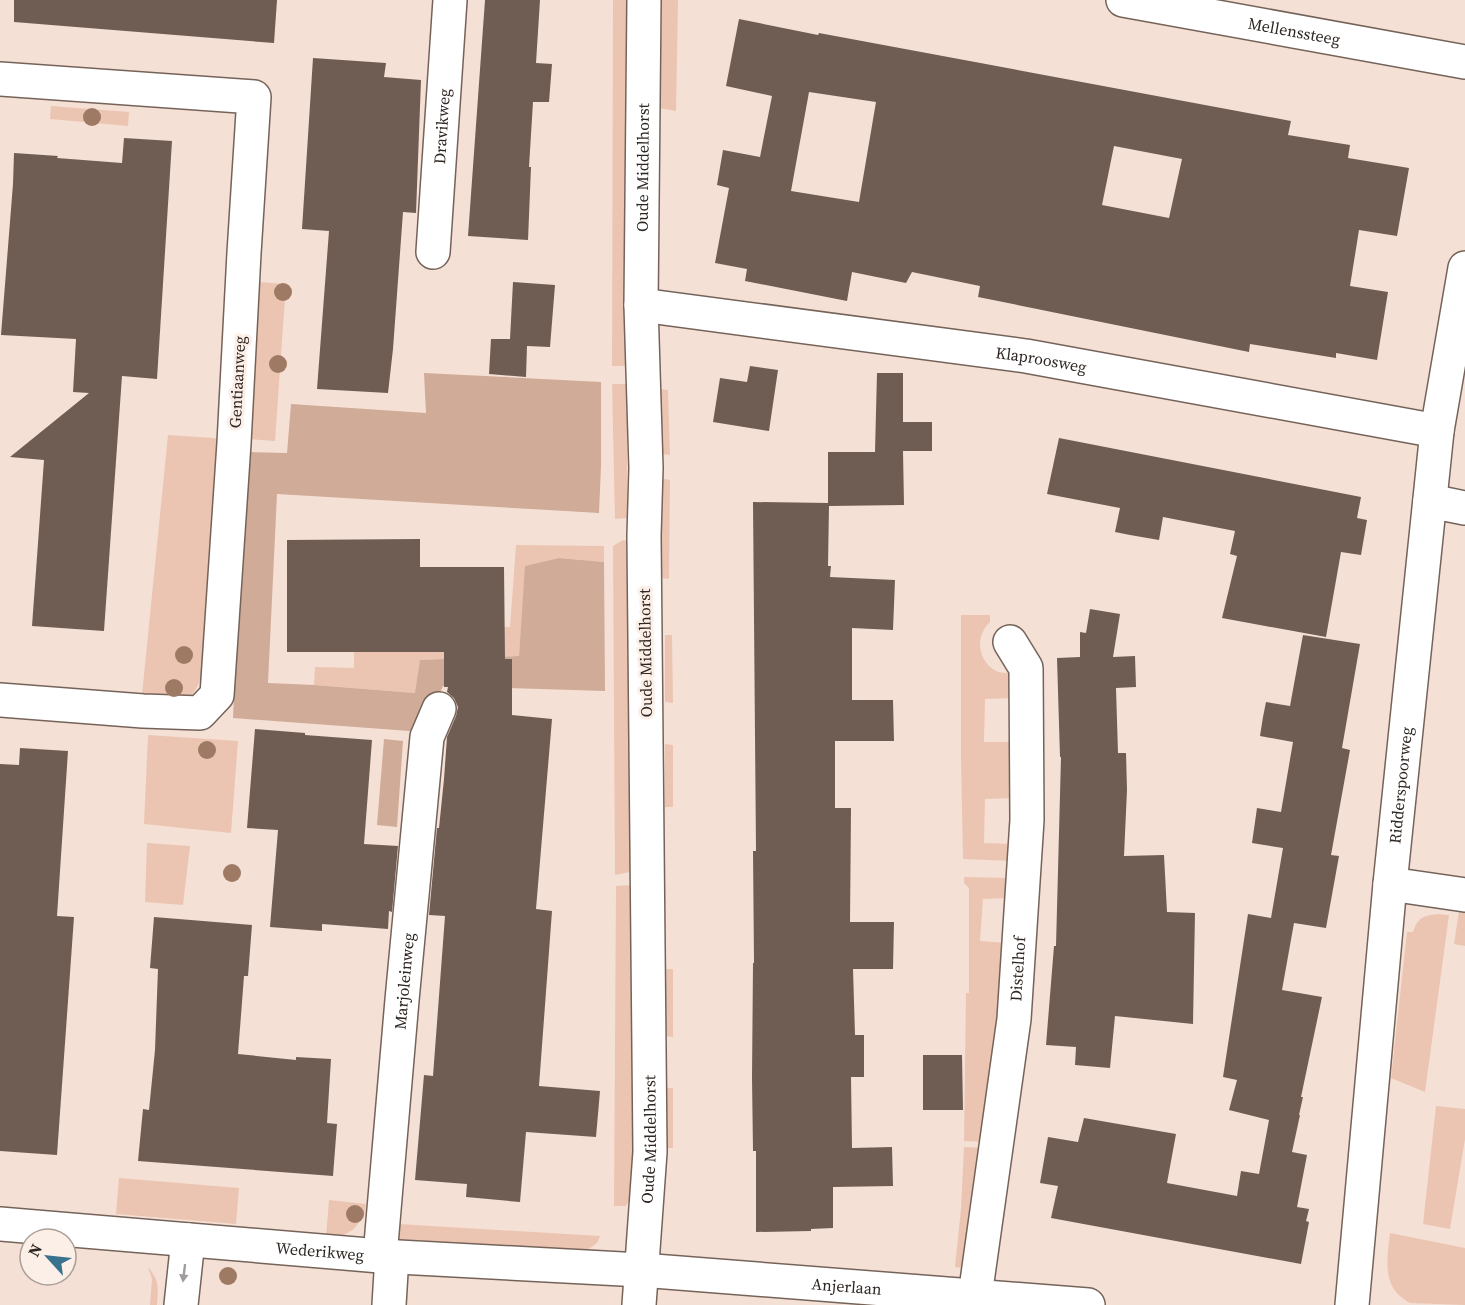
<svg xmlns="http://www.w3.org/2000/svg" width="1465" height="1305" viewBox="0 0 1465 1305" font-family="'Source Serif 4',serif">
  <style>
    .green { fill: #ebc5b2 }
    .forest { fill: #d0ab97 }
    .building { fill: #6f5d53; fill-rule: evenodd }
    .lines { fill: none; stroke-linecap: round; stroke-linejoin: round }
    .minor-casing { stroke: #756359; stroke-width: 36 }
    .tertiary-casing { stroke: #756359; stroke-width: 36 }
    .minor { stroke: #fff; stroke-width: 33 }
    .tertiary { stroke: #fff; stroke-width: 33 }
    .tree { fill: #9e7a64 }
    .oneway { fill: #a19d9c }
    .labels { text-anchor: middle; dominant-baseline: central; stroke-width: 6; stroke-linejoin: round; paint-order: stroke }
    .street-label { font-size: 16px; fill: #2e2622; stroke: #fcefe8 }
  </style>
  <rect width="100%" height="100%" fill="#f5e0d5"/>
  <path class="green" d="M613 0H629V366H612Z
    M662 0H678L676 111 659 108Z
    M51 106 129 112 128 126 50 119Z
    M258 282 286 284 275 441 249 439Z
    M612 384H627V518L615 519Z
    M659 389 668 390 670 455 661 454Z
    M168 435 214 438 221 440 224 445 202 673C199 683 196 693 187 699L142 695Z
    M659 478 670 480 669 579 661 578Z
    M623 540 631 542 630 872 615 875 613 546Z
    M516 545 604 546V562L559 558 526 566 519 656 420 660 416 693 314 685 315 667 354 668V638L451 628 510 627Z
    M961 615H990V622C975 636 977 660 996 671 1000 673 1006 673 1010 673L1013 698 985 699 984 742H1012L1013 798 985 799 984 843 1012 844V861L963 859 961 758Z
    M665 635H672L673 703 665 702Z
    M148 735 238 741 231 833 144 824Z
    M665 744 673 745V807H665Z
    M147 843 190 846 183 905 145 902Z
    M964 877 1011 878 1010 898 983 899 980 941 1007 943 985 1142 964 1141 966 993H969V888L964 883Z
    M632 885 633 1192 626 1206H614L616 886Z
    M1459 911 1465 913V946L1454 944Z
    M1437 914 1449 915 1425 1092 1391 1078 1407 932H1413C1418 918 1422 916 1437 914Z
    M666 969H673V1037L666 1036Z
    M666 1088H673V1148H666Z
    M1436 1106 1465 1109V1139L1450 1229 1423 1224Z
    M964 1147 984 1148 964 1268 955 1267 961 1209Z
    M119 1178 239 1188 236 1224 116 1214Z
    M329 1200 366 1204 364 1216 354 1229 337 1239 326 1237Z
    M399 1224 600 1236 597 1243 586 1251 397 1239Z
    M1390 1233 1465 1248V1305L1410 1303C1381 1288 1387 1260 1390 1233Z
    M148 1267C160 1282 158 1286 157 1305H150L152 1279Z"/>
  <path class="forest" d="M424 373 601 382V466L599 513 277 494 268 683 314 685 415 693 420 660 519 656 525 566 559 558 604 562 605 691 443 686 423 732 233 718 244 491 248 452 287 453 291 404 426 413Z
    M384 739 403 741 397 827 377 825Z"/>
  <path class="building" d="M14 0H277L274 43 14 22Z
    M485 0H540L536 63 552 64 549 102H533L529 167H531L528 240 468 236Z
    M739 19 818 35 819 33 1291 121 1288 135 1350 145 1348 158 1409 168 1397 236 1359 230 1350 286 1388 292 1377 360 1336 353V358L1250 344 1249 352 978 297 980 286 912 272 906 283 852 272 847 301 745 281 747 269 715 263 729 188 717 185 723 150 760 157 772 96 726 86ZM809 92 876 102 859 202 791 191ZM1114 146 1182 159 1169 218 1102 205Z
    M313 58 386 63 384 77 421 80 416 213 403 212 393 349 388 393 317 389 329 231 302 229Z
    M124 138 172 141 157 379 122 376 104 631 32 626 44 460 10 457 89 393 73 392 76 339 1 335 13 184 14 153 58 156 57 158 122 163Z
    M513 282 555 285 550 347 527 346 526 377 489 374 491 339H510Z
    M750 366 778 370 769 431 713 422 720 378 747 382Z
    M877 373H903V422H932V451H903L904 505 829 506 828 566H831L830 577 895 580 893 630 852 628V700H893L894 741H835V808H851L850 922H894L893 969H853L855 1035H864V1077H851L852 1148 892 1147 893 1186 833 1187V1228L811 1229V1231L756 1232V1151H753L752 1078 753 963H754L753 851H756L753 502 828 503V452H875Z
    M1059 438 1361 497 1357 518 1367 520 1361 555 1341 552 1326 637 1222 618 1237 556 1230 554 1235 531 1163 517 1159 540 1130 535 1115 532 1120 508 1047 494Z
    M420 539V567H504L505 659H512V715L552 719 536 909 552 911 539 1086 600 1091 596 1137 526 1132 520 1202 466 1197 467 1184 415 1180 424 1075 433 1076 445 916 429 915 437 828H439L444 779 447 737 456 716 458 707 454 698 447 692 448 687H444V652H287V540Z
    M1090 609 1120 614 1113 657 1135 656 1136 687 1116 688 1118 753H1126L1127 790 1124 856 1164 855 1167 912 1195 913 1193 1024 1115 1016 1110 1068 1075 1065 1076 1047 1046 1045 1054 946H1056L1061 757H1060L1057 658 1080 657V632L1086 633Z
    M1303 635 1360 644 1342 748 1350 750 1331 855 1339 856 1326 928 1294 923 1282 990 1322 997 1301 1097H1303L1299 1115H1300L1292 1152 1307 1155 1297 1207 1309 1209 1306 1221 1309 1222 1301 1264 1051 1218 1058 1186 1040 1183 1048 1137 1078 1142 1084 1118 1176 1134 1167 1183 1237 1196 1241 1171 1259 1174 1269 1120 1229 1110 1237 1080 1223 1077 1248 914 1271 918 1283 848 1252 843 1257 808 1281 812 1293 742 1260 736 1263 717 1266 702 1290 706Z
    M255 729 305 733V735L372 740 364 844 398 846 392 912 389 911 388 929 322 924V931L270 927 278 830 247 828Z
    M20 748 68 751 57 916 74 917 57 1155 0 1151V764L19 765Z
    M154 917 252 925 248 976H244L238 1054 296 1060V1057L331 1059 327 1123 337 1124 333 1176 138 1161 143 1109 149 1110 155 1050 158 969 150 968Z
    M923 1055H962L963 1110H923Z"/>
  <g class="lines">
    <defs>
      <g id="minor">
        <path id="s1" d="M1123 0 1465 62"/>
        <path d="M0 79 254 97 244 253 234 443 217 695 200 713 143 711 0 700"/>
        <path id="s2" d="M433 252 450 0"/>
        <path id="s3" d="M641 305 1026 356 1437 431"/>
        <path d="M1430 501 1465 508"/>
        <path d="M1390 884 1465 895"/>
        <path id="s4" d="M0 1224 380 1256 641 1270 1088 1305"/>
        <path id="s5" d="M380 1256 402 1000 427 737 439 709"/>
        <path id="s6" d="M975 1296 1014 1019 1027 820 1026 668 1010 642"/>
        <path d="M181 1305 188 1240"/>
        <path d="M389 1305 392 1256"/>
        <path id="s7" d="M1352 1305 1390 884 1437 431 1465 268"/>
      </g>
      <g id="tertiary">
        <path id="s8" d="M639 1305 650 1152 644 536 646 468 641 305 644 0"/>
      </g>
    </defs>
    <use href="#minor" class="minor-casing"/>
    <use href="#tertiary" class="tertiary-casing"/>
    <use href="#minor" class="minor"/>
    <use href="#tertiary" class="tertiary"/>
  </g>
  <g class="tree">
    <circle cx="92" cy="117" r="9"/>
    <circle cx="283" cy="292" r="9"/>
    <circle cx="278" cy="364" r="9"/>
    <circle cx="184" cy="655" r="9"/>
    <circle cx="174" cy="688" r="9"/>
    <circle cx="207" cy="750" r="9"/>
    <circle cx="232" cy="873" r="9"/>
    <circle cx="355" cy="1214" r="9"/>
    <circle cx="228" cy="1276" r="9"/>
  </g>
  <defs><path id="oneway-solid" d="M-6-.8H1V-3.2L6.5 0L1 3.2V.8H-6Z" transform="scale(1.5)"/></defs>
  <use class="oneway" href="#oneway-solid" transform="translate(184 1273) rotate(97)"/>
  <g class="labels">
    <g class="street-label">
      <text stroke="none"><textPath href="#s1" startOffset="174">Mellenssteeg</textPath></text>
      <text stroke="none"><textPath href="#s2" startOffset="126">Dravikweg</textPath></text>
      <text stroke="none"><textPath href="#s8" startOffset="1138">Oude Middelhorst</textPath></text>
      <text stroke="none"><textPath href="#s3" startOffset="404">Klaproosweg</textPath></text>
      <text transform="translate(237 382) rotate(-87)">Gentiaanweg</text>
      <text transform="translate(645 653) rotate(-91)">Oude Middelhorst</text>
      <text stroke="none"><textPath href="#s7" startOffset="522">Ridderspoorweg</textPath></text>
      <text stroke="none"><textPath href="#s6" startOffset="330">Distelhof</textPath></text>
      <text stroke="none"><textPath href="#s5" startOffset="276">Marjoleinweg</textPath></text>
      <text stroke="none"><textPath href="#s8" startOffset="166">Oude Middelhorst</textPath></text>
      <text stroke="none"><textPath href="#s4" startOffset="321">Wederikweg</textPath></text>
      <text stroke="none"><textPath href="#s4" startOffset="849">Anjerlaan</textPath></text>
    </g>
  </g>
  <g transform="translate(48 1257) rotate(297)"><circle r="28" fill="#fcefe8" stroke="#aa9f99" stroke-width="1.5"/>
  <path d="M0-4.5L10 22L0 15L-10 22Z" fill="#39728c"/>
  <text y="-9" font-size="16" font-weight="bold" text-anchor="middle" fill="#2e2622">N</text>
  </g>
</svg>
